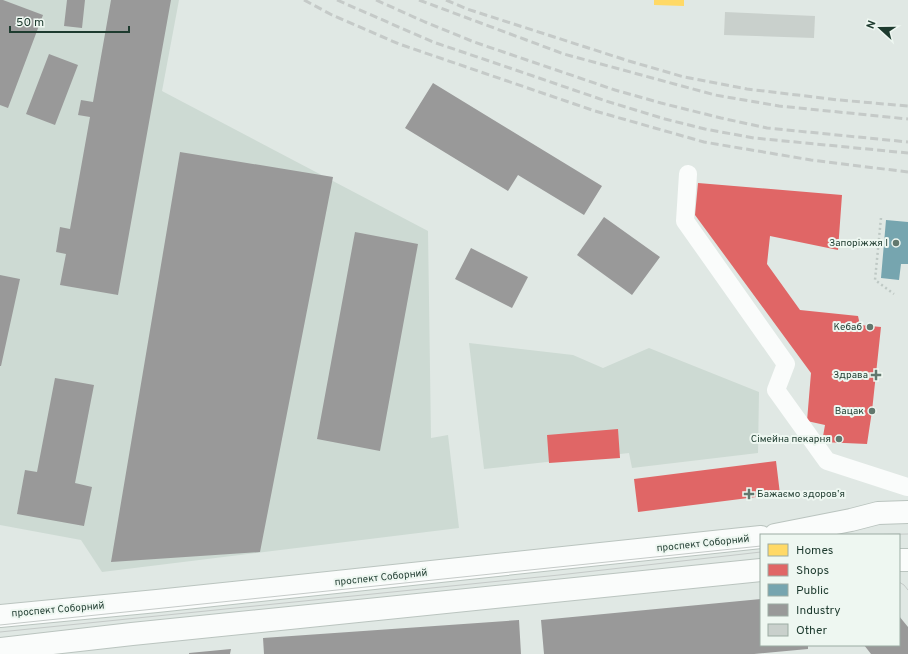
<svg xmlns="http://www.w3.org/2000/svg" width="908" height="654" viewBox="0 0 908 654" font-family="Overpass,sans-serif">
  <style>
    .built { fill: #cddad3 }
    .homes { fill: #ffd966 }
    .shops { fill: #e06666 }
    .public { fill: #76a5af }
    .industry { fill: #999 }
    .building { fill: #c9d0cc }
    .lines { fill: none; stroke-linecap: round; stroke-linejoin: round }
    .secondary-casing { stroke: #bac4bf; stroke-width: 24 }
    .path { stroke: #bec8c4; stroke-width: 2.5; stroke-dasharray: 2 3; stroke-linecap: butt }
    .minor { stroke: #fafcfb; stroke-width: 18 }
    .secondary { stroke: #fafcfb; stroke-width: 22 }
    .tram { stroke: #c5cac8; stroke-width: 1 }
    .rail { stroke: #c5cac8; stroke-width: 3; stroke-dasharray: 8 4; stroke-linecap: butt }
    .poi-dot { fill: #62786e; stroke: #eef7f1; stroke-width: 1.5 }
    .labels { text-anchor: middle; dominant-baseline: central; stroke-width: 4; stroke-linejoin: round; paint-order: stroke }
    .poi-label { font-size: 10px; fill: #1e3b2f; stroke: #eef7f1; text-anchor: end }
    .street-label { font-size: 10px; fill: #1e3b2f; stroke: #eef7f1 }
  </style>
  <rect width="100%" height="100%" fill="#e0e8e4"/>
  <path class="built" d="M0 0H179L162 91 428 231 431 438 448 435 459 528 102 572 81 540 0 525Z
    M469 343 573 355 603 368 649 348 759 392 758 453 632 468 629 453 484 469Z"/>
  <path class="homes" d="M654 0H684V6L654 5Z"/>
  <path class="shops" d="M698 183 842 195 838 250 770 236 767 264 800 310 858 316 860 325 881 327 872 411 867 444 822 442 825 425 807 421 811 373 695 215Z
    M618 429 620 458 549 463 547 435Z
    M776 461 780 494 638 512 634 479Z"/>
  <path class="public" d="M886 220 908 222V264H901L899 280 881 278Z"/>
  <path class="industry" d="M0 0H3L43 15 8 108 0 105Z
    M67 0H85L82 28 64 26Z
    M111 0H171L118 295 60 285 66 254 56 252 60 227 70 229 90 117 78 115 81 100 93 102Z
    M49 54 78 65 55 125 26 114Z
    M433 83 602 186 584 215 518 175 508 191 405 128Z
    M180 152 333 177 260 552 111 562Z
    M604 217 660 257 632 295 577 255Z
    M355 232 418 244 380 451 317 439Z
    M471 248 528 277 512 308 455 279Z
    M0 275 20 279 1 366H0Z
    M55 378 94 385 75 483 92 487 84 526 17 514 25 470 37 472Z
    M761 599V645H808V649L754 654H544L541 620Z
    M899 616 908 627V654H871L864 645H899Z
    M519 620 521 654H264L263 638Z
    M231 649 230 654H189V653Z"/>
  <path class="building" d="M725 12 815 16 814 38 724 35Z"/>
  <g class="lines">
    <defs>
      <path id="secondary" d="M775 535 851 520 878 513 908 512
        M899 560H908
        M0 616 157 601 761 537
        M0 649 132 634 761 570"/>
    </defs>
    <use href="#secondary" class="secondary-casing"/>
    <path class="path" d="M881 218 875 280 894 294"/>
    <path class="minor" d="M688 174 685 221 786 364 776 390 827 461 907 487"/>
    <use href="#secondary" class="secondary"/>
    <path class="tram" d="M860 535 908 534
      M899 582 904 585 908 590
      M0 625 761 546
      M0 632 559 575 761 552"/>
    <path class="rail" d="M304 0 332 15 399 44 595 111 704 142 811 160 908 172
      M337 0 433 42 501 65 606 101 665 119 705 129 754 138 908 153
      M376 0 425 22 474 42 615 90 661 103 721 118 767 128 908 142
      M419 0 564 54 715 95 779 106 908 119
      M446 0 467 9 629 61 684 77 747 89 839 100 908 106"/>
  </g>
  <g class="poi-dot">
    <circle cx="896" cy="243" r="4"/>
    <circle cx="870" cy="327" r="4"/>
    <path d="M874 369h4v4h4v4h-4v4h-4v-4h-4v-4h4z"/>
    <circle cx="872" cy="411" r="4"/>
    <circle cx="839" cy="439" r="4"/>
    <path d="M747 488h4v4h4v4h-4v4h-4v-4h-4v-4h4z"/>
  </g>
  <g class="labels">
    <g class="poi-label">
      <text x="888" y="243">Запорiжжя I</text>
      <text x="862" y="327">Кебаб</text>
      <text x="868" y="375">Здрава</text>
      <text x="864" y="411">Вацак</text>
      <text x="831" y="439">Сімейна пекарня</text>
      <text x="757" y="494" text-anchor="start">Бажаємо здоровʼя</text>
    </g>
    <g class="street-label">
      <text transform="translate(703 544) rotate(-6)">проспект Соборний</text>
      <text transform="translate(381 578) rotate(-6)">проспект Соборний</text>
      <text transform="translate(58 610) rotate(-5)">проспект Соборний</text>
    </g>
  </g>
  <rect x="760" y="534" width="140" height="112" fill="#eef7f1" stroke="#9baca3"/>
  <rect x="768" y="544" width="20" height="12" fill="#ffd966" stroke="#9baca3"/>
  <text x="796" y="554" font-size="12" fill="#1e3b2f">Homes</text>
  <rect x="768" y="564" width="20" height="12" fill="#e06666" stroke="#9baca3"/>
  <text x="796" y="574" font-size="12" fill="#1e3b2f">Shops</text>
  <rect x="768" y="584" width="20" height="12" fill="#76a5af" stroke="#9baca3"/>
  <text x="796" y="594" font-size="12" fill="#1e3b2f">Public</text>
  <rect x="768" y="604" width="20" height="12" fill="#999999" stroke="#9baca3"/>
  <text x="796" y="614" font-size="12" fill="#1e3b2f">Industry</text>
  <rect x="768" y="624" width="20" height="12" fill="#c9d0cc" stroke="#9baca3"/>
  <text x="796" y="634" font-size="12" fill="#1e3b2f">Other</text>
  <g transform="translate(880 28) rotate(291)" stroke="#eef7f1" stroke-width="3" paint-order="stroke">
  <path d="M0-3L7 15L0 10L-7 15Z" fill="#1e3b2f"/>
  <text y="-6" font-size="11" font-weight="bold" text-anchor="middle" fill="#1e3b2f">N</text>
  </g>
  <path d="M10 26v6h119v-6" fill="none" stroke="#1e3b2f" stroke-width="2"/>
  <text x="16" y="26" font-size="12" fill="#1e3b2f" stroke="#eef7f1" stroke-width="3" paint-order="stroke">50 m</text>
</svg>
